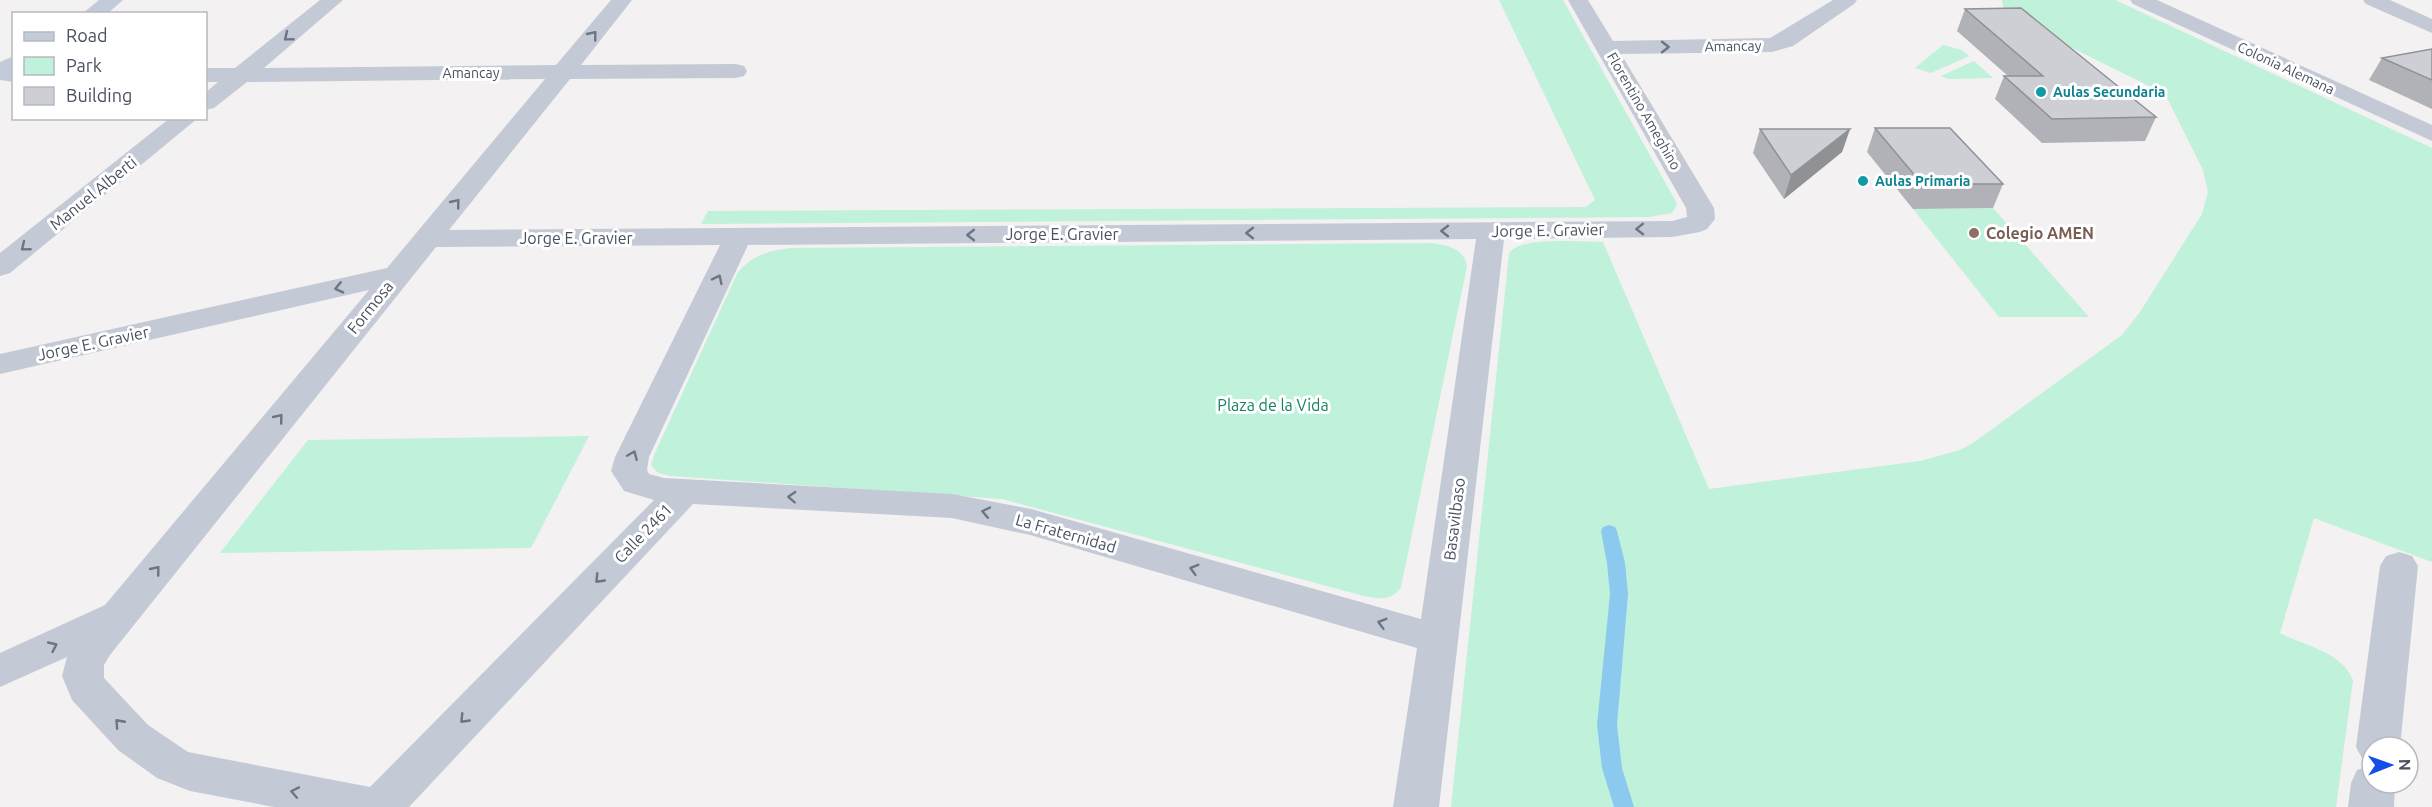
<svg xmlns="http://www.w3.org/2000/svg" width="2432" height="807" viewBox="0 0 2432 807" font-family="Ubuntu,sans-serif">
  <style>
    .green { fill: #bff1db }
    .lines { fill: none; stroke-linecap: round; stroke-linejoin: round }
    .stream { fill: #8bc9ee; fill-rule: evenodd }
    .minor { fill: #c4cad5; fill-rule: evenodd }
    .tertiary { fill: #c4cad5; fill-rule: evenodd }
    .secondary { fill: #c3cad9; fill-rule: evenodd }
    .wall { fill: #b0b2b7 }
    .shaded-wall { fill: #909195 }
    .building { fill: #cdcfd5; stroke: #909195; stroke-width: 1.5 }
    .oneway { stroke: #6d7582 }
    .culture-dot { fill: #0f9aa8; stroke: #fff; stroke-width: 2 }
    .education-dot { fill: #8d6e63; stroke: #fff; stroke-width: 2 }
    .labels { text-anchor: middle; dominant-baseline: central; stroke-width: 6; stroke-linejoin: round; paint-order: stroke }
    .far-street-label { font-size: 14px; fill: #48505f; stroke: #fff }
    .far-culture-label { font-size: 14px; font-weight: bold; fill: #0d838f; stroke: #fff; text-anchor: start }
    .street-label { font-size: 16px; fill: #48505f; stroke: #fff }
    .education-label { font-size: 16px; font-weight: bold; fill: #785e54; stroke: #fff; text-anchor: start }
    .park-label { font-size: 16px; fill: #15835f; stroke: #fff }
  </style>
  <rect width="100%" height="100%" fill="#f3f1f1"/>
  <path class="green" d="M1499 0H1563L1675 200 1677 205 1672 213 1649 217 701 224 708 211 1586 207 1595 200Z
    M2002 0H2115L2432 148V562L2314 518 2280 633C2305 646 2341 651 2353 680L2336 807H1451L1509 254C1516 236 1583 242 1603 242L1709 489 1920 461 1960 450 1973 443 2122 335 2140 312 2202 214 2208 192 2203 170 2165 94 2004 14Z
    M1943 45 1962 50 1969 56 1931 73 1915 68Z
    M1974 61 1993 78 1948 79 1941 76Z
    M1993 208 2089 317H1999L1913 209Z
    M1431 243C1446 245 1464 248 1467 266L1401 587C1393 601 1378 599 1364 596L1002 499 670 476 658 473 651 465 654 455 737 274C750 256 770 250 791 248Z
    M589 436 531 548 220 553 308 440Z"/>
  <g class="lines">
    <path class="stream" d="M1609 525 1615 527 1617 531 1625 563 1628 594 1617 725 1622 768 1634 807H1614L1602 768 1597 725 1610 594 1607 563 1601 531 1603 527Z"/>
    <path class="minor" d="M320 0H343L264 68 556 65 611 0H632L581 65 736 64 744 66 747 71 744 76 736 78 570 79 449 230 1672 221 1687 217 1686 208 1568 0H1588L1613 41 1770 38 1833 0H1857L1854 4 1793 46 1772 52 1621 54 1714 208 1715 219 1707 229 1700 232 1672 237 1504 239 1439 807H1393L1417 648 1030 535 952 518 693 504 409 807H274L190 791 157 778 118 750 72 700 62 676 67 657 0 687V653L105 605 369 290 0 374V354L387 268 545 79 247 82 214 108 206 110V92L218 82H206V68H235ZM1476 239 1421 619 1031 509 952 494 664 478 649 474 647 470 649 457 748 245ZM720 245 615 457 611 471 624 491 654 500 370 787 188 752 148 725 104 678V665L110 655 436 247Z
      M2130 0H2157L2432 125V141L2133 4Z
      M0 66 14 68V82L0 80Z
      M170 118H198L10 273 0 276V253Z
      M2399 552 2412 556 2418 566 2400 747H2372V763L2363 760 2356 747 2380 566 2386 556Z
      M2372 765V783H2395L2394 807H2348L2351 783 2357 770Z"/>
    <path class="tertiary" d="M2363 0H2390L2432 19V33L2366 4Z"/>
    <path class="secondary" d="M99 0H123L107 14H82Z
      M14 56V73L0 79V62Z"/>
  </g>
  <path class="wall" d="M1965 9 2156 117 2145 141 2042 143 1995 99 2004 76H2008L1957 31Z
    M2432 49V109L2369 80 2382 58Z
    M1875 128 2003 184 1993 208 1913 209 1867 152Z
    M1760 129H1850L1842 152 1784 199 1753 153Z"/>
  <path class="shaded-wall" d="M1850 129 1842 152 1784 199 1791 175Z"/>
  <path class="building" d="M2021 8 2156 117 2052 119 2004 76H2043L1965 9Z
    M2432 49V80L2382 58Z
    M1875 128H1950L2003 184H1922Z
    M1760 129H1850L1791 175Z"/>
  <defs><path id="oneway-chevron" d="M-2-3.5L2.5 0L-2 3.5" fill="none" stroke-width="1.6" stroke-linecap="round" stroke-linejoin="round" transform="scale(1.5)"/></defs>
  <g class="oneway">
    <use href="#oneway-chevron" transform="translate(593 35) rotate(-51)"/>
    <use href="#oneway-chevron" transform="translate(288 37) rotate(141)"/>
    <use href="#oneway-chevron" transform="translate(1665 47)"/>
    <use href="#oneway-chevron" transform="translate(456 203) rotate(-51)"/>
    <use href="#oneway-chevron" transform="translate(1640 229) rotate(179)"/>
    <use href="#oneway-chevron" transform="translate(1445 231) rotate(180)"/>
    <use href="#oneway-chevron" transform="translate(1250 233) rotate(180)"/>
    <use href="#oneway-chevron" transform="translate(971 235) rotate(180)"/>
    <use href="#oneway-chevron" transform="translate(25 247) rotate(141)"/>
    <use href="#oneway-chevron" transform="translate(718 279) rotate(-64)"/>
    <use href="#oneway-chevron" transform="translate(339 288) rotate(167)"/>
    <use href="#oneway-chevron" transform="translate(279 418) rotate(-51)"/>
    <use href="#oneway-chevron" transform="translate(633 455) rotate(-67)"/>
    <use href="#oneway-chevron" transform="translate(792 497) rotate(-177)"/>
    <use href="#oneway-chevron" transform="translate(986 512) rotate(-168)"/>
    <use href="#oneway-chevron" transform="translate(1194 569) rotate(-164)"/>
    <use href="#oneway-chevron" transform="translate(156 570) rotate(-51)"/>
    <use href="#oneway-chevron" transform="translate(599 579) rotate(134)"/>
    <use href="#oneway-chevron" transform="translate(1382 623) rotate(-164)"/>
    <use href="#oneway-chevron" transform="translate(53 646) rotate(-25)"/>
    <use href="#oneway-chevron" transform="translate(464 719) rotate(134)"/>
    <use href="#oneway-chevron" transform="translate(119 723) rotate(-132)"/>
    <use href="#oneway-chevron" transform="translate(295 792) rotate(-169)"/>
  </g>
  <g class="culture-dot">
    <circle cx="2041" cy="92" r="6"/>
    <circle cx="1863" cy="181" r="6"/>
  </g>
  <circle class="education-dot" cx="1974" cy="233" r="6"/>
  <g class="labels">
    <g class="far-street-label">
      <text transform="translate(1733 46) rotate(-1)">Amancay</text>
      <text transform="translate(2286 68) rotate(25)">Colonia Alemana</text>
      <text x="471" y="73">Amancay</text>
      <text transform="translate(1644 111) rotate(60)">Florentino Ameghino</text>
    </g>
    <g class="far-culture-label">
      <text x="2053" y="92">Aulas Secundaria</text>
      <text x="1875" y="181">Aulas Primaria</text>
    </g>
    <g class="street-label">
      <text transform="translate(93 193) rotate(-39)">Manuel Alberti</text>
      <text transform="translate(1548 230) rotate(-1)">Jorge E. Gravier</text>
      <text x="1062" y="234">Jorge E. Gravier</text>
      <text x="576" y="238">Jorge E. Gravier</text>
      <text transform="translate(370 307) rotate(-51)">Formosa</text>
      <text transform="translate(93 343) rotate(-12)">Jorge E. Gravier</text>
      <text transform="translate(1454 519) rotate(-83)">Basavilbaso</text>
      <text transform="translate(643 533) rotate(-46)">Calle 2461</text>
      <text transform="translate(1066 533) rotate(16)">La Fraternidad</text>
    </g>
    <g class="education-label">
      <text x="1986" y="233">Colegio AMEN</text>
    </g>
    <g class="park-label">
      <text x="1273" y="405">Plaza de la Vida</text>
    </g>
  </g>
  <rect x="12" y="12" width="195" height="108" fill="#ffffff" stroke="#b6b9bf" stroke-width="1.5"/>
  <rect x="24" y="32" width="30" height="9" fill="#c3cad9" stroke="#b6b9bf" stroke-width="1.5"/>
  <text x="66" y="42" font-size="18" fill="#48505f">Road</text>
  <rect x="24" y="57" width="30" height="18" fill="#bff1db" stroke="#b6b9bf" stroke-width="1.5"/>
  <text x="66" y="72" font-size="18" fill="#48505f">Park</text>
  <rect x="24" y="87" width="30" height="18" fill="#cdcfd5" stroke="#b6b9bf" stroke-width="1.5"/>
  <text x="66" y="102" font-size="18" fill="#48505f">Building</text>
  <g transform="translate(2390 765) rotate(89)"><circle r="28" fill="#ffffff" stroke="#b6b9bf" stroke-width="1.5"/>
  <path d="M0-4.5L10 22L0 15L-10 22Z" fill="#154de8"/>
  <text y="-9" font-size="16" font-weight="bold" text-anchor="middle" fill="#48505f">N</text>
  </g>
</svg>
